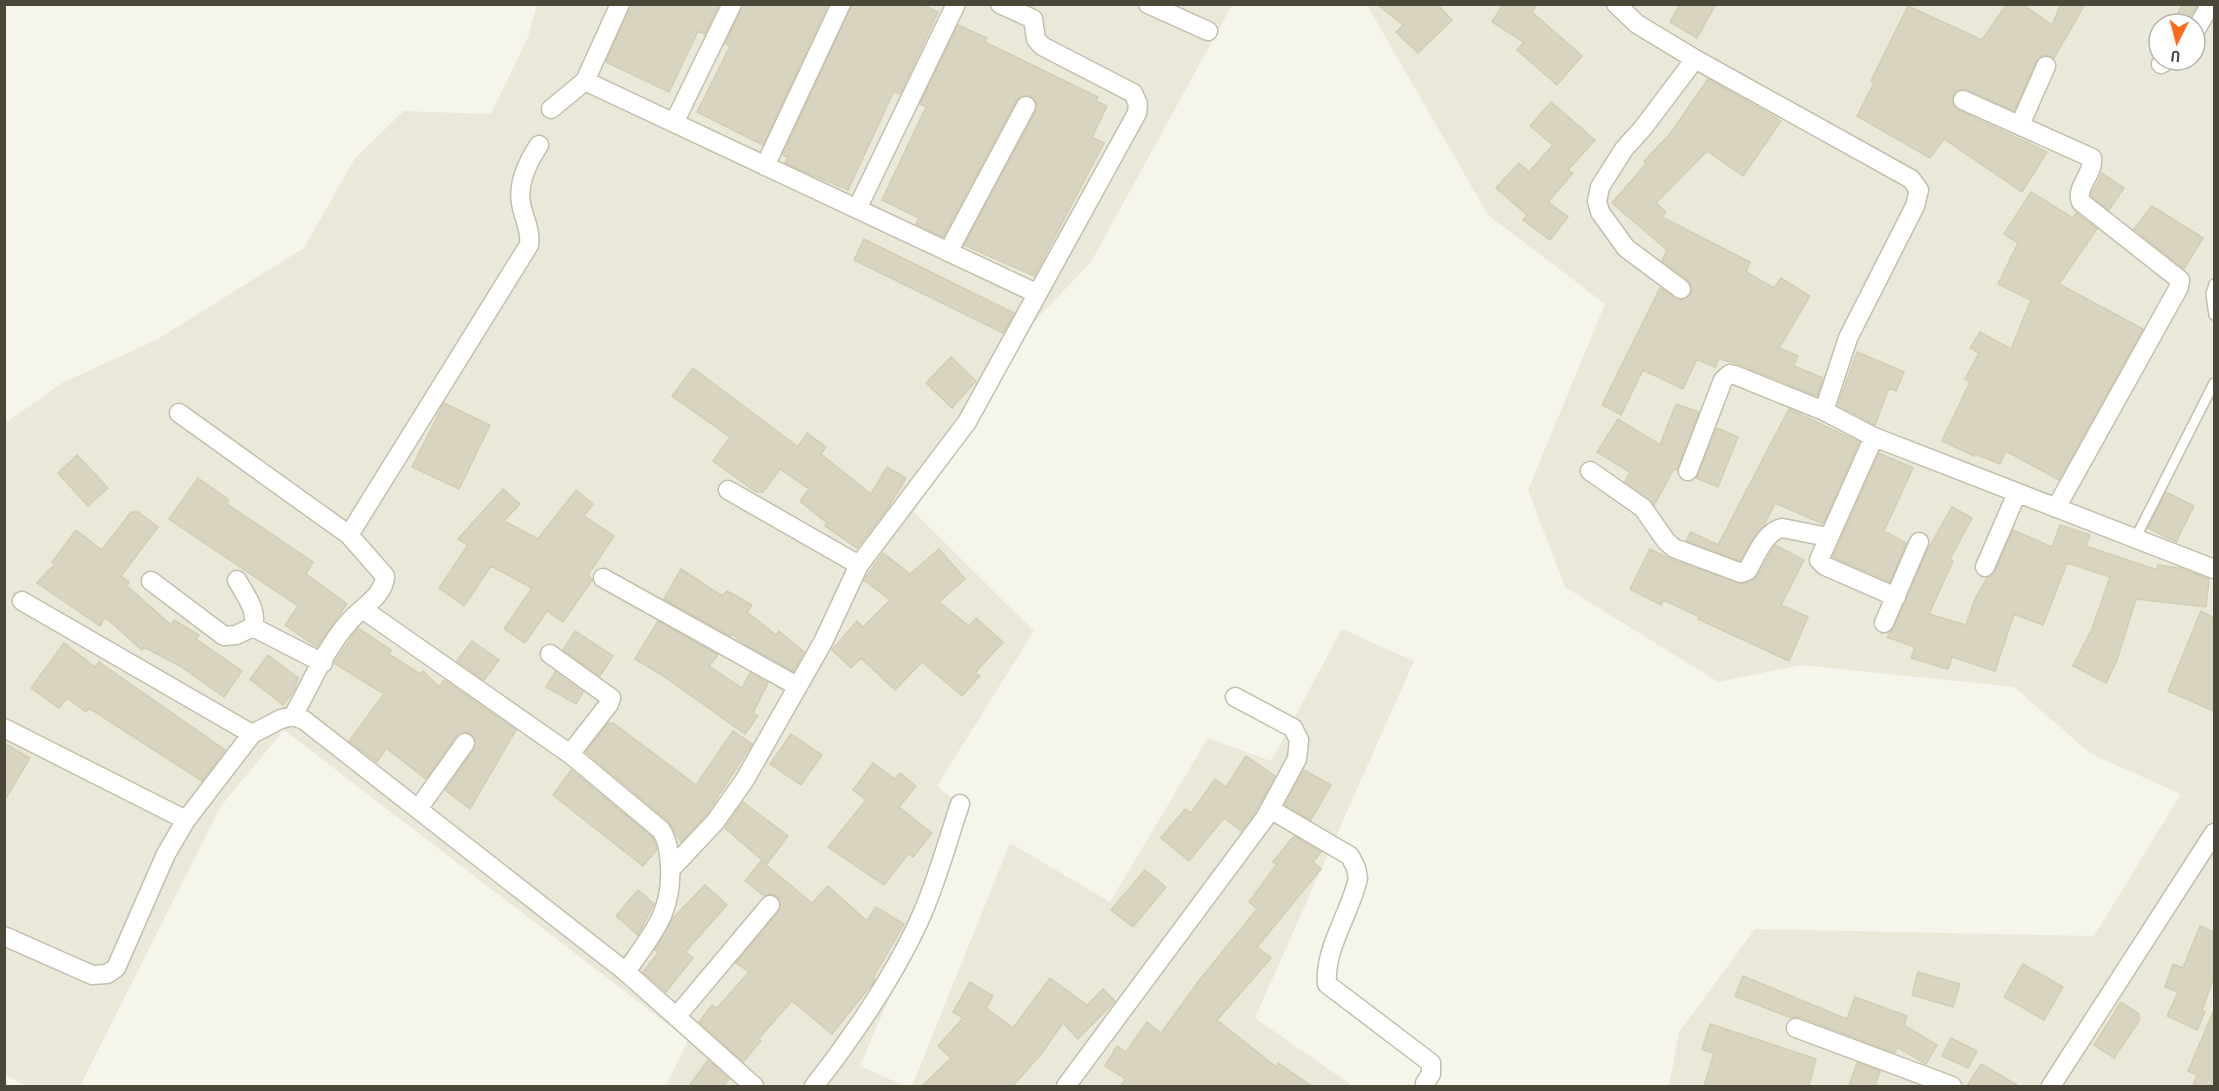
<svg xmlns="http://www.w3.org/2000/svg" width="2219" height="1091" viewBox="0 0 2219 1091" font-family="'Archivo Narrow',sans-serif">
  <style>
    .residential { fill: #eae8d9; fill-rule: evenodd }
    .building { fill: #d8d4c0; stroke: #d3cdb3; stroke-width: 1.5 }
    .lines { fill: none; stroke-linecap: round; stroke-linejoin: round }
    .lane-casing { stroke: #c2bfad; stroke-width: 12 }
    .street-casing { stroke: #c2bfad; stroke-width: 21 }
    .lane { stroke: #fff; stroke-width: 9 }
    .street { stroke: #fff; stroke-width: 18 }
  </style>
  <rect width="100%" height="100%" fill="#f6f5eb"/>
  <path class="residential" d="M537 5H1232L1091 262 1018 339 914 512 1034 631 937 786 969 812 860 1066 905 1086H666L688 1040 284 730 221 806 80 1086H26L5 1075 4 424 62 383 156 340 304 248 355 158 404 111 491 114 528 37Z
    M1367 5H2214V1086H1669L1679 1032 1755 929 2094 936 2181 794 2091 754 2014 687 1801 665 1718 682 1565 587 1528 490 1605 304 1488 215ZM2159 24H2195V60H2159Z
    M1342 629 1414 661 1255 1018 1353 1086H912L1010 843 1110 902 1208 738 1271 761Z"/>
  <path class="building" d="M631 4H719L705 34 698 31 669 92 606 62Z
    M743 4H828L763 145 697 112 730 46 725 44Z
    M852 4H922L938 12 900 94 894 91 848 190 785 163 788 157 783 155Z
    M1377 4H1437L1452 20 1418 53 1396 32 1403 25Z
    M1503 4H1537L1532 12 1582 56 1557 85 1517 50 1524 42 1492 22Z
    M1680 4H1716L1697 38 1670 22Z
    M2007 4H2022L2052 25 2061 4H2085L2054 58 2044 55 2036 61 2014 111 1967 90 1957 91 1953 96 1954 106 1958 110 2047 152 2022 192 1944 139 1930 158 1857 116 1874 83 1871 81 1908 6 1982 40Z
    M2183 4H2198L2186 24H2171Z
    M958 25 987 38 985 42 1098 97 1096 101 1107 106 1092 137 1104 143 1034 276 964 245 1036 111V101L1031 96H1021L1016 101 943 237 916 224 919 218 882 200 926 107 920 104Z
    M1708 79 1781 121 1743 176 1707 151 1656 203 1666 212 1662 217 1750 262 1746 272 1774 288 1781 278 1810 296 1779 348 1798 356 1794 366 1823 378 1817 396 1739 364 1719 359 1715 367 1697 359 1683 389 1643 370 1621 415 1602 405 1660 288 1680 300 1690 296 1692 290 1688 280 1662 261 1667 250 1612 203 1646 164 1644 161 1670 134Z
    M1551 102 1595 140 1568 170 1573 173 1548 202 1568 217 1550 240 1523 220 1527 215 1496 188 1519 163 1529 172 1553 145 1530 126Z
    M2102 173 2124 188 2109 210 2091 196Z
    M2031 192 2073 218 2076 213 2097 229 2059 284 2143 329 2059 480 2006 451 2000 464 1975 454 1974 456 1942 441 1970 382 1965 379 1979 353 1970 348 1980 332 2011 349 2031 300 1998 284 2018 243 2004 234Z
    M2152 206 2203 238 2184 269 2134 229Z
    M864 239 1014 313 1003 333 854 260Z
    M1857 352 1904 372 1896 391 1889 388 1875 425 1838 405Z
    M951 357 976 381 952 408 926 383Z
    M693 368 798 447 807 433 826 447 821 454 871 494 887 467 906 478 887 509 857 548 825 526 827 523 800 501 809 489 780 469 763 492H756L713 461 730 437 672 396Z
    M444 403 490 425 459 489 412 467Z
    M1676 404 1699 412 1677 470 1674 469 1654 505 1625 482 1630 472 1597 452 1618 419 1660 445Z
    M1789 409 1859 442 1823 524 1775 503 1764 525 1740 561 1686 541 1691 532 1718 545Z
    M1717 428 1738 437 1718 487 1696 478Z
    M1879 453 1913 468 1884 531 1906 543 1890 582 1833 557Z
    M77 455 108 488 88 506 58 473Z
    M198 478 229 500 227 504 313 562 306 574 347 604 317 647 285 625 298 606 169 519Z
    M503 489 520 504 504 521 538 539 576 490 593 504 584 516 614 536 588 575 592 580 563 622 547 611 525 643 504 629 532 588 491 566 464 606 439 588 468 545 458 539Z
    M2166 492 2194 506 2176 542 2148 528Z
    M1952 507 1972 518 1950 559 1953 561 1929 614 1966 625 1975 599 1987 578 1995 571 2013 530 2052 547 2060 525 2090 535 2086 546 2157 570 2158 565 2179 568 2209 579 2206 607 2136 599 2117 660 2106 683 2073 666 2092 629 2110 577 2067 563 2043 625 2014 614 1995 671 1952 657 1948 669 1911 658 1915 647 1887 637 1894 627 1928 549Z
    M131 512H138L158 527 121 576 129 582 127 586 171 625 174 620 199 635 196 639 242 671 224 697 180 666 144 647 142 650 105 617 100 626 37 583 55 564 52 562 76 530 102 550Z
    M1775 545 1804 560 1781 605 1808 617 1789 661 1698 619 1700 617 1663 600 1661 605 1630 589 1650 549 1675 561 1744 584 1757 577Z
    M939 549 965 579 939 602 969 626 976 618 1003 642 975 673 980 676 962 696 922 662 895 690 861 658 851 668 832 650 857 621 863 627 890 600 864 580 883 553 910 574Z
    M681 569 722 596 727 591 752 605 747 612 776 635 779 631 804 652 793 671 744 644 732 634 730 636 664 599Z
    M2201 611 2214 618V711L2168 691Z
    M658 621 718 655 709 666 742 688 750 673 768 683 753 713 758 716 745 734 665 677 635 659Z
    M358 628 391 650 389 654 420 674 423 671 439 687 444 680 516 730 470 809 445 790 474 749 475 739 471 734 465 732 456 736 426 779 386 748 377 762 349 741 384 694 334 663Z
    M575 631 613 656 600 676 563 650Z
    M472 641 499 660 484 680 457 661Z
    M64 643 95 667 99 662 225 750 202 781 89 708 86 712 67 698 59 708 31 688Z
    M268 655 298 678 294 691 283 705 250 679Z
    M555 672 583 692 576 704 546 687Z
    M608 723H613L696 785 733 731 752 744 706 815 681 842 668 821 586 752Z
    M791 734 822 755 801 785 770 764Z
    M4 743 30 758 4 801Z
    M1246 756 1275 776 1255 812 1241 831 1224 818 1189 861 1161 838 1185 809 1191 813 1215 779 1226 787Z
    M873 763 895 779 900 773 916 786 899 807 932 833 913 857 909 853 884 885 828 847 866 800 853 790Z
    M571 770 652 837 657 849 643 866 553 795Z
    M1304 770 1331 785 1311 820 1285 805Z
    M743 802 788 836 767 864 725 828Z
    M1294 836 1321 852 1313 862 1321 869 1257 947 1271 958 1217 1020 1276 1067 1278 1063 1312 1086H1120L1126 1079 1105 1066 1117 1046 1126 1052 1147 1022 1161 1033 1198 982 1257 909 1249 902 1277 864 1273 862Z
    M761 861 812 903 828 886 867 921 876 907 904 924 873 978 875 980 872 984 832 1034 792 1001 758 1039 761 1041 743 1062 699 1022 712 1005 717 1008 749 972 736 963 781 908 777 896 771 894 764 896 745 881Z
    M1145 870 1166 887 1133 927 1111 910Z
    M705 885 727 905 685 952 693 958 666 992 643 972 658 953 655 950 672 919Z
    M638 890 654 904 638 935 616 916Z
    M2200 926 2214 932V976L2202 1011 2205 1012 2197 1030 2167 1016 2178 992 2165 987 2173 964 2183 968Z
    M2023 964 2063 987 2044 1020 2004 997Z
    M1918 972 1960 984 1953 1007 1912 995Z
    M1743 976 1847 1019 1855 997 1907 1016 1904 1025 1937 1045 1926 1064 1897 1047 1895 1053 1800 1017 1791 1018 1735 996Z
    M1050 978 1087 1005 1103 989 1115 1001 1078 1039 1063 1023 1041 1054 1013 1086H922L951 1058 938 1046 963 1018 953 1012 970 982 993 996 986 1008 1013 1028Z
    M2121 1002 2139 1014V1021L2114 1058 2094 1045Z
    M2214 1010V1086H2193L2197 1075 2188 1071Z
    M1710 1024 1816 1059 1809 1086H1704L1714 1053 1702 1050Z
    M1951 1038 1977 1051 1968 1068 1942 1056Z
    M708 1060 729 1079 723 1086H689Z
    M1857 1063 1880 1071 1875 1086H1849Z
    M1981 1064 2019 1086H1967Z"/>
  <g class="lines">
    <defs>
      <path id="lane" d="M2214 284 2211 294 2214 315
        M2136 537 2214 383"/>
      <path id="street" d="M1148 4 1208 31
        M1616 4 1637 24 1695 59 1643 128 1624 149 1600 187 1597 201 1600 212 1626 248 1681 289
        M2195 31 2211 4
        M1695 59 1911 179 1919 190 1915 206 1848 338 1824 411
        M2161 64 2167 60
        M585 81 1036 293
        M1963 100 2092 158C2094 174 2075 187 2081 202L2180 280 2179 287 2056 508
        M551 109 585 81 620 4
        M674 123 732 4
        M2020 125 2046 66
        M765 166 841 4
        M857 209 956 4
        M948 252 1026 106
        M179 413 349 535 385 576C384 597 360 608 348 623 325 649 310 686 293 716
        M1874 437 1819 560 1825 566 1896 597
        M1590 471 1643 508 1666 541 1674 548 1741 573 1747 571C1756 557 1764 532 1782 528L1828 537
        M1688 471 1723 380 1730 374 1735 375 1824 411 1874 437 2214 569
        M728 490 859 565
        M349 535 529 245C531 231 525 221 522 208 516 186 527 163 539 145
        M1985 567 2017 493
        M603 578 797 686
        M237 580C245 595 258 610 253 627L323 663
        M151 581 224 636 236 635 253 627
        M22 601 252 734
        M364 610 570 754 661 830C668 841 669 852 670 866 673 913 651 935 626 972
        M1884 623 1919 542
        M550 654 611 698 609 704 570 754
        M4 728 186 820
        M418 809 465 743
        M1270 809 1350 856 1356 868 1358 878C1351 912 1324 948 1327 984L1431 1063V1074L1425 1083
        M670 870 715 822 744 781 823 642 859 565 967 422 1137 113 1138 104 1133 93 1042 46 1036 39 1033 19 1000 4
        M4 936 92 975 107 974 116 968 166 854 186 820 252 734 281 719 293 716 304 720 626 972 754 1086
        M676 1017 770 905
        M1796 1028 1952 1086
        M814 1086C853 1037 898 970 923 912 938 877 948 840 960 804
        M1066 1086 1265 818 1297 759 1299 740 1293 728 1235 697
        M2051 1086 2214 833"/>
    </defs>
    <use href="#lane" class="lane-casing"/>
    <use href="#street" class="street-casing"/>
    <use href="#lane" class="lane"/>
    <use href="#street" class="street"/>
  </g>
  <rect width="2219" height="1091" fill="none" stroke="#4b4738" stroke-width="12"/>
  <g transform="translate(2177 42) rotate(186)"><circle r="28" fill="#ffffff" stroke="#b7b5af" stroke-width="1.5"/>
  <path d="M0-4.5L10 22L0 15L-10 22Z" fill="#ff6a19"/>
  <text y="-9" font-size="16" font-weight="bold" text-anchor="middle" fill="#4b4738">U</text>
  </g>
</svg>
